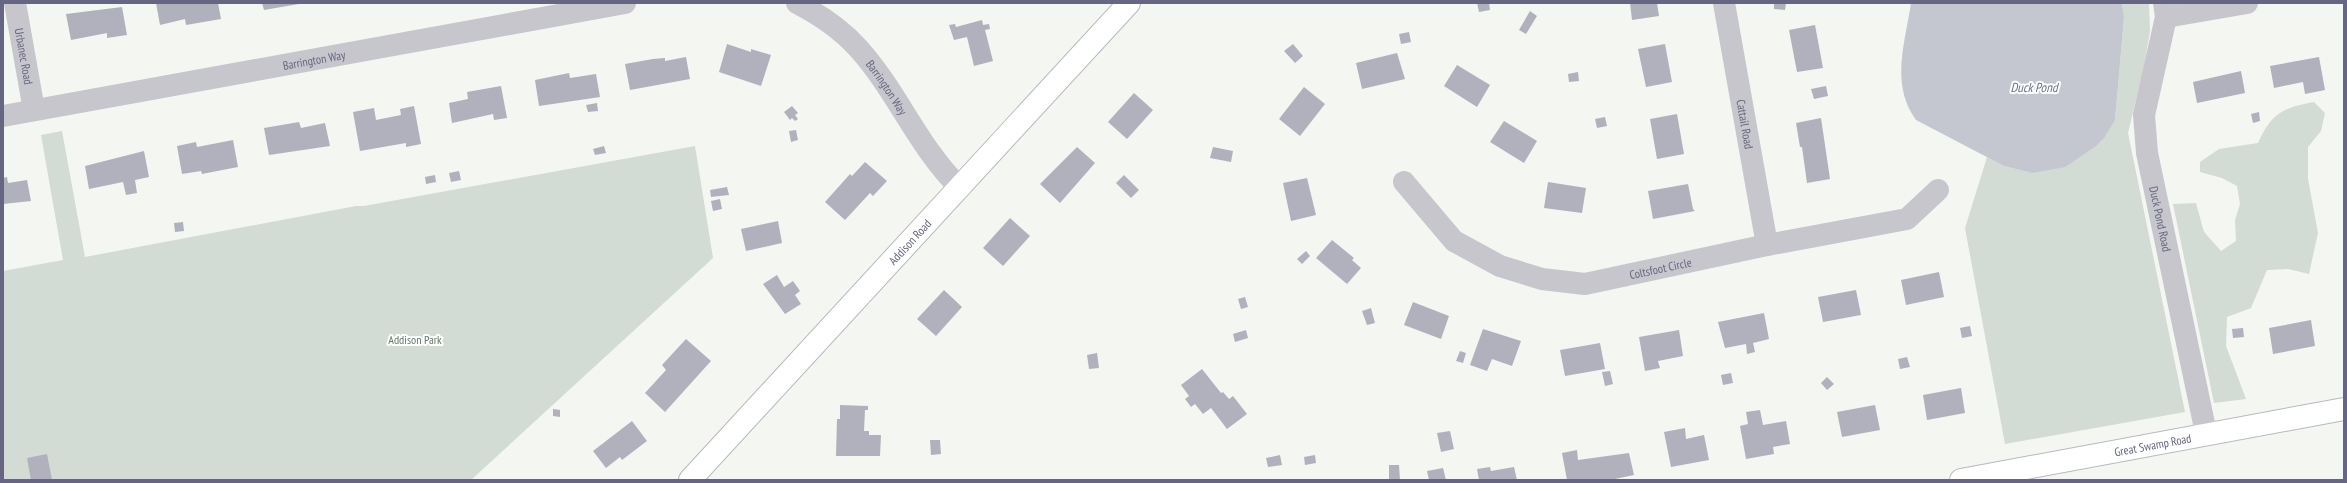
<svg xmlns="http://www.w3.org/2000/svg" width="2347" height="483" viewBox="0 0 2347 483" font-family="'PT Sans Narrow',sans-serif">
  <style>
    .green { fill: #d2dbd4 }
    .water { fill: #c4c6d0 }
    .building { fill: #b0b1bc }
    .lines { fill: none; stroke-linecap: round; stroke-linejoin: round }
    .secondary-casing { stroke: #b8b8c0; stroke-width: 24 }
    .street { stroke: #c6c6cc; stroke-width: 22 }
    .secondary { stroke: #fff; stroke-width: 22 }
    .labels { text-anchor: middle; dominant-baseline: central; stroke-width: 4; stroke-linejoin: round; paint-order: stroke }
    .street-label { font-size: 12px; fill: #666682; stroke: #fff }
    .park-label { font-size: 12px; fill: #647a6c; stroke: #fff }
    .water-label { font-size: 13px; font-style: italic; fill: #6c718d; stroke: #fff }
  </style>
  <rect width="100%" height="100%" fill="#f4f6f2"/>
  <path class="green" d="M2122 3H2149L2150 31 2144 67 2128 133 2185 412 2005 444 1965 228 1987 157 2004 166 2032 173 2115 120 2124 18Z
    M2314 102 2325 113 2321 131 2308 147V179L2318 233 2309 274 2288 269 2267 270 2251 308 2227 317 2226 346 2246 399 2214 403 2173 204 2196 203 2204 232 2221 251 2236 241 2235 220 2240 204 2237 186 2222 178 2200 172V162L2219 149 2258 143C2272 113 2282 108 2314 102Z
    M62 131 85 257 356 206H364L695 146 713 258 471 480H3V271L63 260 41 135Z"/>
  <path class="water" d="M1911 3H2122L2124 18 2115 120 2104 138 2096 146 2065 167 2032 173 2004 166 1916 120C1890 84 1905 44 1911 3Z"/>
  <path class="building" d="M156 3H218L221 19 186 25 185 19 160 25Z
    M262 3H299V4L264 10Z
    M1477 3H1489L1490 10 1479 12Z
    M1630 3H1657L1659 16 1632 20Z
    M1774 3H1786L1785 10 1774 9Z
    M122 7 127 35 107 38V33L71 40 66 14Z
    M1530 11 1537 16 1526 34 1519 30Z
    M982 20 983 25 989 24 990 29 985 30 993 61 974 66 967 37 954 40 949 25 955 24 956 27Z
    M1815 25 1823 68 1797 72 1789 30Z
    M1409 32 1411 42 1401 44 1399 34Z
    M727 44 751 52V49L771 55 761 86 719 72Z
    M1293 44 1303 56 1295 63 1284 51Z
    M1665 44 1672 82 1646 87 1638 49Z
    M1397 53 1405 79 1362 89 1356 63Z
    M686 57 690 79 630 90 625 64 653 59 665 58V61Z
    M2319 57 2325 90 2305 94 2303 82 2274 88 2270 66Z
    M1457 65 1490 85 1477 107 1444 86Z
    M2241 71 2245 93 2197 103 2193 82Z
    M1578 72 1579 81 1569 82 1568 74Z
    M569 73 570 78 596 74 600 97 539 106 535 80Z
    M501 86 507 118 494 120 493 114 452 123 449 103 468 99 467 92Z
    M1826 86 1828 96 1814 99 1811 89Z
    M1304 87 1325 104 1300 136 1279 119Z
    M1134 93 1153 110 1127 139 1108 122Z
    M597 103 598 111 588 112 586 105Z
    M414 106 421 144 406 147V143L360 151 353 112 374 108 376 120 401 115 400 109Z
    M792 106 798 113 795 115 798 119 795 121 792 118 790 120 784 112Z
    M2259 112 2260 121 2253 123 2251 114Z
    M1677 114 1684 154 1657 159 1650 119Z
    M1605 117 1607 126 1597 128 1595 119Z
    M1821 118 1830 179 1807 183 1802 147H1800L1796 123Z
    M1504 121 1537 141 1524 163 1490 142Z
    M299 122 301 128 325 123 330 146 269 155 264 128Z
    M796 130 798 140 791 142 789 131Z
    M233 140 238 167 202 174 201 171 182 174 177 146 196 142 197 147Z
    M604 146 606 153 595 155 593 149Z
    M1077 147 1095 163 1060 203 1040 184Z
    M1213 147 1233 151 1231 162 1210 158Z
    M144 151 149 177 135 180 137 193 126 195 123 182 89 189 85 166Z
    M865 162 887 181 873 196 870 193 845 220 825 202 850 174 852 176Z
    M459 171 461 180 451 182 449 173Z
    M435 175 436 182 426 184 425 177Z
    M1124 175 1139 190 1131 198 1116 183Z
    M7 177 8 183 27 180 31 201 3 204V178Z
    M1307 178 1316 215 1291 221 1283 183Z
    M1548 182 1586 188 1582 213 1544 208Z
    M1688 184 1693 209 1695 211 1653 219 1648 191Z
    M727 187 729 195 711 197 710 190Z
    M720 199 722 209 713 211 711 201Z
    M1010 218 1030 236 1003 266 983 248Z
    M778 221 782 243 746 251 741 229Z
    M183 222 184 231 175 232 174 223Z
    M1332 240 1354 258 1352 260 1361 268 1347 284 1316 258Z
    M1306 251 1310 256 1302 264 1297 259Z
    M1939 272 1944 297 1906 305 1901 280Z
    M777 275 784 287 793 281 800 291 795 295 801 304 785 314 763 284Z
    M944 290 962 307 936 336 917 319Z
    M1856 290 1861 315 1823 322 1818 297Z
    M1245 297 1248 307 1241 309 1238 299Z
    M1413 302 1449 316 1441 339 1404 325Z
    M1371 308 1375 323 1367 325 1362 311Z
    M1764 313 1769 339 1753 343 1755 352 1747 354 1746 344 1725 348 1718 322Z
    M2311 320 2315 346 2273 354 2269 328Z
    M1970 326 1972 336 1962 338 1960 328Z
    M2243 328 2244 337 2233 338 2232 329Z
    M1483 329 1521 341 1512 366 1492 359 1487 371 1470 365Z
    M1246 330 1248 338 1235 342 1233 334Z
    M1679 330 1683 356 1658 361 1660 368 1645 371 1639 337Z
    M686 339 711 361 665 412 645 393 666 370 662 365Z
    M1600 343 1605 369 1565 376 1560 350Z
    M1460 351 1466 353 1463 363 1456 361Z
    M1097 353 1099 368 1089 369 1087 355Z
    M1907 357 1910 367 1900 369 1898 359Z
    M1202 369 1221 393 1223 392 1229 399 1233 396 1247 414 1227 429 1211 408 1203 414 1195 404 1191 407 1185 399 1189 396 1181 385Z
    M1610 371 1613 384 1605 386 1602 372Z
    M1731 373 1733 383 1723 385 1721 375Z
    M1827 377 1834 384 1827 390 1821 383Z
    M1961 388 1965 413 1927 420 1923 395Z
    M840 405 868 406V410H865L864 431H869V435H881L880 456H836L837 419H840Z
    M1875 405 1880 430 1842 437 1837 412Z
    M553 409 560 410V417L553 416Z
    M1760 410 1763 425 1786 421 1790 444 1773 447 1774 454 1746 459 1740 426 1748 424 1746 412Z
    M632 421 647 441 622 460 620 457 606 468 593 451Z
    M1685 428 1686 439 1704 435 1709 460 1671 467 1664 432Z
    M1450 431 1454 449 1441 452 1437 433Z
    M930 440H940L941 454 931 455Z
    M1577 450 1578 460 1629 453 1634 475 1610 480H1567L1562 453Z
    M47 454 52 480H31L27 458Z
    M1280 455 1282 465 1268 467 1266 458Z
    M1315 455 1316 463 1305 465 1304 457Z
    M1389 465H1399L1400 480H1389Z
    M1490 467 1491 471 1514 467 1517 480H1479L1477 469Z
    M1443 468 1446 480H1429L1427 471Z"/>
  <g class="lines">
    <defs>
      <g id="secondary">
        <path id="s7" d="M690 480 1129 3"/>
        <path id="s8" d="M1961 480 2344 409"/>
      </g>
    </defs>
    <use href="#secondary" class="secondary-casing"/>
    <g class="street">
      <path id="s1" d="M15 3 34 110"/>
      <path id="s2" d="M797 3C820 15 841 29 858 48 897 91 918 147 960 188"/>
      <path id="s3" d="M1724 3 1767 245"/>
      <path id="s4" d="M2164 3 2166 17 2144 115 2147 153 2206 433"/>
      <path d="M2166 17 2247 3"/>
      <path id="s5" d="M3 116 625 3"/>
      <path id="s6" d="M1404 182 1454 241 1500 266 1542 279 1585 284 1767 245 1907 219 1938 190"/>
    </g>
    <use href="#secondary" class="secondary"/>
  </g>
  <g class="labels">
    <g class="street-label">
      <text stroke="none"><textPath href="#s1" startOffset="54">Urbanec Road</textPath></text>
      <text stroke="none"><textPath href="#s5" startOffset="316">Barrington Way</textPath></text>
      <text stroke="none"><textPath href="#s2" startOffset="125">Barrington Way</textPath></text>
      <text stroke="none"><textPath href="#s3" startOffset="123">Cattail Road</textPath></text>
      <text stroke="none"><textPath href="#s4" startOffset="220">Duck Pond Road</textPath></text>
      <text stroke="none"><textPath href="#s7" startOffset="324">Addison Road</textPath></text>
      <text stroke="none"><textPath href="#s6" startOffset="294">Coltsfoot Circle</textPath></text>
      <text stroke="none"><textPath href="#s8" startOffset="195">Great Swamp Road</textPath></text>
    </g>
    <g class="park-label">
      <text x="415" y="339">Addison Park</text>
    </g>
    <g class="water-label">
      <text x="2034" y="87">Duck Pond</text>
    </g>
  </g>
  <rect width="2347" height="483" fill="none" stroke="#666682" stroke-width="8"/>
</svg>
